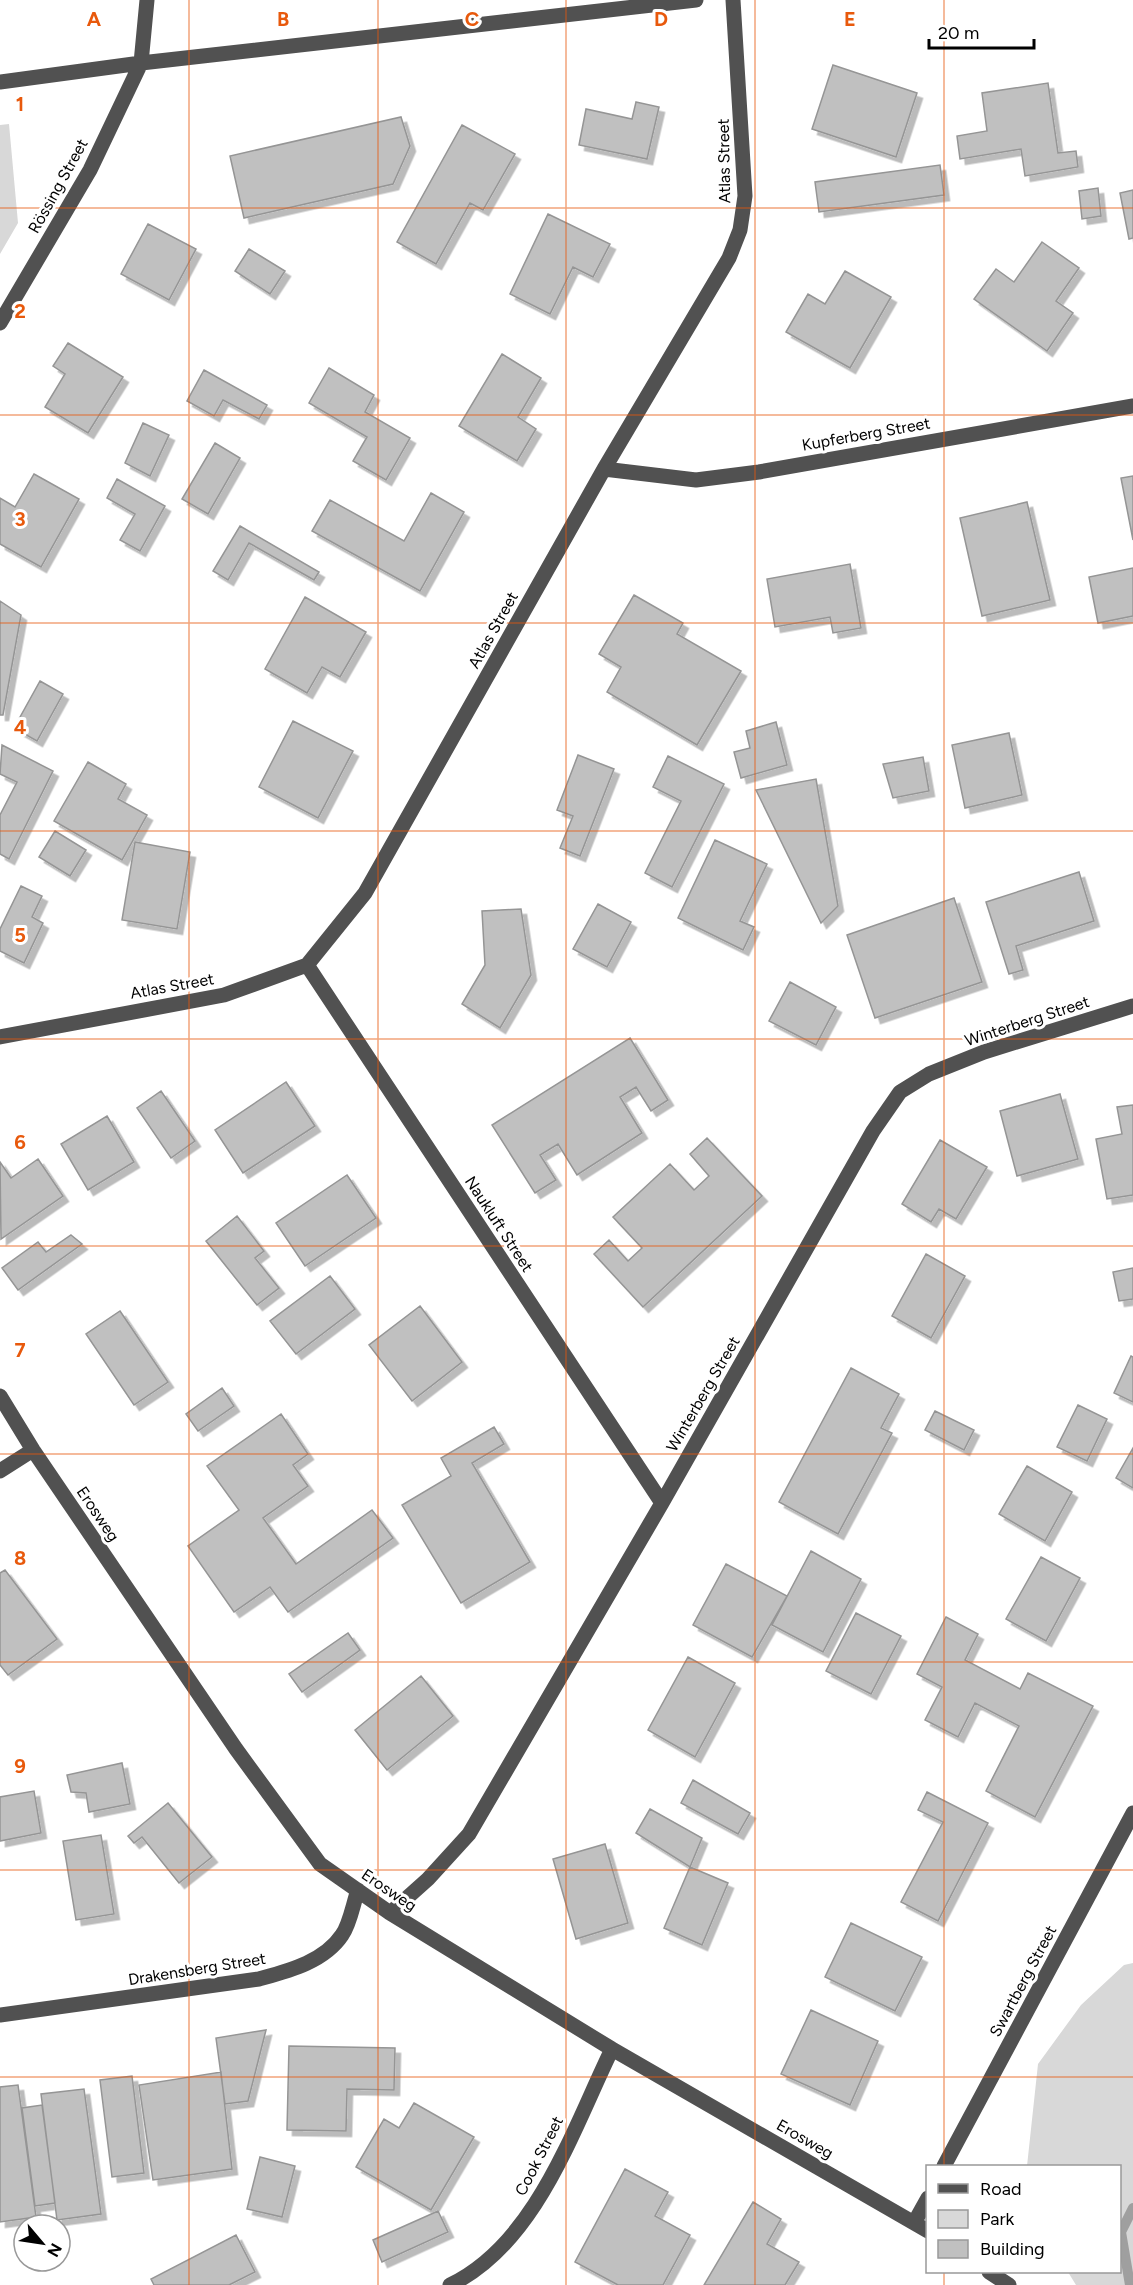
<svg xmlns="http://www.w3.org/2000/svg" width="1133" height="2285" viewBox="0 0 1133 2285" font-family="Figtree,sans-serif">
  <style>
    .green { fill: #d8d8d8 }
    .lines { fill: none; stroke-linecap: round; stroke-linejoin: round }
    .stream { stroke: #9f9f9f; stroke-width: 10 }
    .building { fill: #c0c0c0; stroke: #959595; stroke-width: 1.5; filter: url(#shadow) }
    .minor { stroke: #515151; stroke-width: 15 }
    .grid { fill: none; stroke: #e8590c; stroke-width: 1.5; stroke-opacity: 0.55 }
    .labels { text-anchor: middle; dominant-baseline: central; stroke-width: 6; stroke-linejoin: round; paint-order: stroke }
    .street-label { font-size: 16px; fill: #000; stroke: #fff }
    .grid-label { font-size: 20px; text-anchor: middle; font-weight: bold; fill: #e8590c; stroke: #fff; stroke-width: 6; stroke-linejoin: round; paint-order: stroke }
  </style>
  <defs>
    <filter id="shadow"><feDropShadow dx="5.5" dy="5.5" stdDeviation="0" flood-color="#0004"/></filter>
  </defs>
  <rect width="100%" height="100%" fill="#fff"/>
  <path class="green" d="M9 124 18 223 0 254V125Z
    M1133 1963V2285H1076L1068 2272H1120V2166H1027L1038 2064 1081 2005 1124 1965Z"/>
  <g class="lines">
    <path class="stream" d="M1130 2285 1121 2232 1133 2208"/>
  </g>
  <path class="building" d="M833 65 917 93 896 157 812 129Z
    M1048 83 1058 153 1076 151 1078 167 1025 176 1021 149 960 159 957 136 987 131 982 93Z
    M636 102 659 107 647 159 579 145 586 109 632 119Z
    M401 117 410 146 393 184 244 218 230 156Z
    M462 125 515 154 483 210 470 203 436 264 397 242Z
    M940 165 944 195 819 212 815 182Z
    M1098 188 1101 216 1082 219 1079 191Z
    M1133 190V238L1129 239 1120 193Z
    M548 214 610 244 593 277 573 267 550 314 510 294Z
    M148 224 196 249 169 300 121 274Z
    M1042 242 1079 268 1056 301 1073 313 1047 351 974 299 996 269 1014 282Z
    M249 249 285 271 270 294 235 271Z
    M845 271 891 297 850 368 786 332 808 294 825 304Z
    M68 343 123 377 88 433 45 407 65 374 53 366Z
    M502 354 541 378 518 417 536 429 517 461 459 426Z
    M329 368 374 395 365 412 410 438 386 480 353 461 367 437 309 403Z
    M204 370 267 405 259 419 223 400 214 416 187 401Z
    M143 423 169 435 150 476 125 463Z
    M215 443 240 458 208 514 182 499Z
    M34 474 79 499 41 567 0 544V498L15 507Z
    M1133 476V540L1121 478Z
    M117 479 165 506 140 551 120 540 135 514 107 498Z
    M431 493 464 512 420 591 312 531 330 500 404 541Z
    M1027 502 1050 600 982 616 960 518Z
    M240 526 319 572 314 580 249 543 228 580 213 571Z
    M850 564 861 628 833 633 830 617 775 627 767 579Z
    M1133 568V616L1098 623 1089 577Z
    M634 595 683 623 677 634 741 671 697 745 607 692 621 667 599 654Z
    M305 597 366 632 340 677 322 667 307 693 265 669Z
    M0 601 21 615 3 715H0Z
    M40 681 63 694 37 741 14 728Z
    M293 721 353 751 318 818 259 787Z
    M776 722 787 765 741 778 734 752 750 748 746 731Z
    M1009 733 1022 795 965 808 952 745Z
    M2 745 53 771 9 859 0 854V815L17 782 0 774Z
    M578 755 614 769 580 856 560 848 573 816 557 810Z
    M668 756 724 784 672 887 645 873 681 801 653 787Z
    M923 757 929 791 893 798 883 764Z
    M88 762 126 784 118 799 147 815 122 860 54 821Z
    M816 779 838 906 821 923 756 790Z
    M55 831 86 850 70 876 39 857Z
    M715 840 767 864 740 921 754 927 743 950 678 918Z
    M135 842 190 852 177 929 122 920Z
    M1079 872 1094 921 1016 946 1023 970 1009 974 986 902Z
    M21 886 42 896 32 917 43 923 24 963 0 951V929Z
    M954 898 982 982 875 1018 847 935Z
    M598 904 631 922 607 967 573 949Z
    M521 909 531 975 500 1028 462 1004 485 965 482 911Z
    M790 982 836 1007 816 1045 769 1021Z
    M630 1038 668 1100 651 1111 636 1087 620 1097 642 1133 577 1175 558 1144 540 1155 556 1180 535 1193 492 1125Z
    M286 1082 315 1126 243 1173 215 1130Z
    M161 1091 195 1141 171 1158 137 1108Z
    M1060 1094 1078 1159 1017 1176 1000 1111Z
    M1133 1105V1195L1107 1199 1096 1139 1122 1134 1117 1107Z
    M107 1116 134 1162 88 1190 61 1144Z
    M707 1138 762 1196 643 1307 594 1254 609 1240 628 1261 642 1248 613 1217 670 1164 694 1190 709 1176 690 1154Z
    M940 1140 987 1167 956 1219 939 1209 931 1222 902 1204Z
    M38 1159 63 1196 1 1239 0 1162 11 1178Z
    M347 1175 376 1218 305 1266 276 1223Z
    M237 1216 264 1251 255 1258 279 1288 257 1305 206 1241Z
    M71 1235 82 1244 18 1290 2 1268 38 1242 46 1252Z
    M926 1254 965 1276 931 1338 892 1316Z
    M1133 1268V1299L1119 1301 1113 1272Z
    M330 1276 355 1309 296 1354 270 1321Z
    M420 1306 462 1362 412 1401 369 1345Z
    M120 1311 168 1382 134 1405 86 1334Z
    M1131 1356 1133 1357V1402L1114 1393Z
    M851 1368 899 1394 881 1428 892 1433 838 1534 779 1502Z
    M222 1388 234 1406 198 1431 186 1414Z
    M1078 1405 1107 1419 1087 1461 1057 1447Z
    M935 1411 974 1430 964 1450 925 1430Z
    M281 1414 308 1454 293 1465 308 1486 263 1518 296 1564 372 1510 393 1538 288 1612 270 1587 234 1612 188 1546 239 1510 207 1466Z
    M494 1427 504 1444 472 1463 530 1562 461 1603 402 1505 451 1476 441 1458Z
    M1133 1448V1488L1116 1478Z
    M1027 1466 1072 1492 1045 1541 999 1514Z
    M811 1551 861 1579 823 1652 772 1625Z
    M1041 1557 1080 1578 1046 1641 1006 1619Z
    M726 1564 787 1596 752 1657 693 1625Z
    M5 1570 57 1639 8 1675 0 1665V1573Z
    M856 1613 901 1636 871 1694 826 1671Z
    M946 1617 978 1634 965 1660 1020 1689 1028 1673 1093 1706 1035 1817 986 1791 1019 1726 975 1703 958 1737 925 1720 942 1687 917 1674Z
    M348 1633 360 1650 302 1692 289 1674Z
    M688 1657 735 1683 695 1757 648 1730Z
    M421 1676 453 1716 387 1770 355 1730Z
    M122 1763 130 1804 89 1812 86 1793 71 1792 67 1775Z
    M693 1780 750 1813 738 1834 681 1803Z
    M34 1791 41 1833 0 1841V1797Z
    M927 1792 988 1823 938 1921 901 1902 943 1822 918 1810Z
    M168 1803 212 1857 179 1883 142 1837 134 1843 128 1836Z
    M650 1809 702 1838 690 1867 636 1833Z
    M101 1835 114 1914 76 1920 63 1841Z
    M605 1844 628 1923 576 1939 553 1859Z
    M690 1867 728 1883 702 1945 664 1928Z
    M851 1923 922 1957 895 2011 825 1977Z
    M811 2010 878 2041 850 2105 781 2074Z
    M266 2030 248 2101 225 2104 216 2038Z
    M289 2046 395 2048 394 2090 347 2089 346 2131 287 2130Z
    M221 2072 232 2169 153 2180 139 2085Z
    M132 2076 144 2173 112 2177 100 2080Z
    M18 2085 36 2217 0 2222V2087Z
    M84 2089 101 2214 57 2220 41 2094Z
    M414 2103 474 2137 431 2210 356 2167 384 2119 399 2128Z
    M42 2105 55 2203 35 2206 22 2108Z
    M260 2157 295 2166 282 2217 247 2209Z
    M625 2169 668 2192 655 2216 690 2235 663 2285H618L575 2262Z
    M753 2202 781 2219 767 2244 799 2262 785 2285H704Z
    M438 2211 448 2232 382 2262 373 2240Z
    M236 2235 255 2272 229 2285H154L151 2279Z"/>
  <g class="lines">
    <path class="minor" d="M0 82 141 63 696 0
      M0 323 90 170 141 63 147 0
      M604 469 696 480 759 472 1133 406
      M307 965 662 1503
      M0 1037 224 995 307 965 365 893 604 469 729 258 740 230 745 196 733 0
      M0 1396 33 1450 236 1749 320 1864 390 1913 612 2049 928 2231
      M0 1471 33 1450
      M390 1913 428 1879 469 1834 662 1503 873 1131 900 1092 929 1074 984 1052 1133 1006
      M0 2015 259 1979C288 1971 324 1962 342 1935 350 1924 353 1904 358 1890
      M944 2166 1133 1813
      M914 2223 928 2198
      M989 2272 1009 2285
      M450 2285C536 2244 573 2129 612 2049"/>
  </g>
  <path class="grid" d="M189 0V2285M378 0V2285M566 0V2285M755 0V2285M944 0V2166M0 208H1133M0 415H1133M0 623H1133M0 831H1133M0 1039H1133M0 1246H1133M0 1454H1133M0 1662H1133M0 1870H1133M0 2077H1133M944 2272V2285"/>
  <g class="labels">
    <g class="street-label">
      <text transform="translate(724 161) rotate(-91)">Atlas Street</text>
      <text transform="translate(58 186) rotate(-61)">Rössing Street</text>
      <text transform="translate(866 434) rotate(-10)">Kupferberg Street</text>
      <text transform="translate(493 630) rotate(-61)">Atlas Street</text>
      <text transform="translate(172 986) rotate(-10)">Atlas Street</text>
      <text transform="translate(1027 1021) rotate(-18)">Winterberg Street</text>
      <text transform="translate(499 1224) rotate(57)">Naukluft Street</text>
      <text transform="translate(703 1394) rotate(-60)">Winterberg Street</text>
      <text transform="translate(98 1514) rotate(56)">Erosweg</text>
      <text transform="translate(389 1890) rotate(34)">Erosweg</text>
      <text transform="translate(197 1969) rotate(-9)">Drakensberg Street</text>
      <text transform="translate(1023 1981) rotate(-62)">Swartberg Street</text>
      <text transform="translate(805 2139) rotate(30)">Erosweg</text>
      <text transform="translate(539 2156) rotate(-63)">Cook Street</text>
    </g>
  </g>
  <g class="grid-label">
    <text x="94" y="26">A</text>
    <text x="283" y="26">B</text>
    <text x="472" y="26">C</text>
    <text x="661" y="26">D</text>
    <text x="850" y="26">E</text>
    <text x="20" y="111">1</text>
    <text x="20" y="318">2</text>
    <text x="20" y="526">3</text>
    <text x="20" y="734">4</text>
    <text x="20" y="942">5</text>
    <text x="20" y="1149">6</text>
    <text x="20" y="1357">7</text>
    <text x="20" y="1565">8</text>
    <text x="20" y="1773">9</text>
  </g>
  <rect x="926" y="2165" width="195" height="108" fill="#ffffff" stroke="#999999" stroke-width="1.5"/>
  <rect x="938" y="2184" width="30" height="9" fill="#515151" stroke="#999999" stroke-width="1.5"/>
  <text x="980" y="2195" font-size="18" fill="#000000">Road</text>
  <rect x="938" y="2210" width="30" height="18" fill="#d8d8d8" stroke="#999999" stroke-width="1.5"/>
  <text x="980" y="2225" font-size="18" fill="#000000">Park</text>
  <rect x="938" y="2240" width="30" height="18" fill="#c0c0c0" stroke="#999999" stroke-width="1.5"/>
  <text x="980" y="2255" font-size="18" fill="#000000">Building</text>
  <g transform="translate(42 2243) rotate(119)"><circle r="28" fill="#ffffff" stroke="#999999" stroke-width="1.5"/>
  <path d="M0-4.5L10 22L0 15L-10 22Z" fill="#000000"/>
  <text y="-9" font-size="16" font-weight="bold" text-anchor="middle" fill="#000000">N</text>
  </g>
  <path d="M929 39v9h105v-9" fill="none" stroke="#000000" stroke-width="3"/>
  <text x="938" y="39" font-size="18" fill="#000000" stroke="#ffffff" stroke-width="4.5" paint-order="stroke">20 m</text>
</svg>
